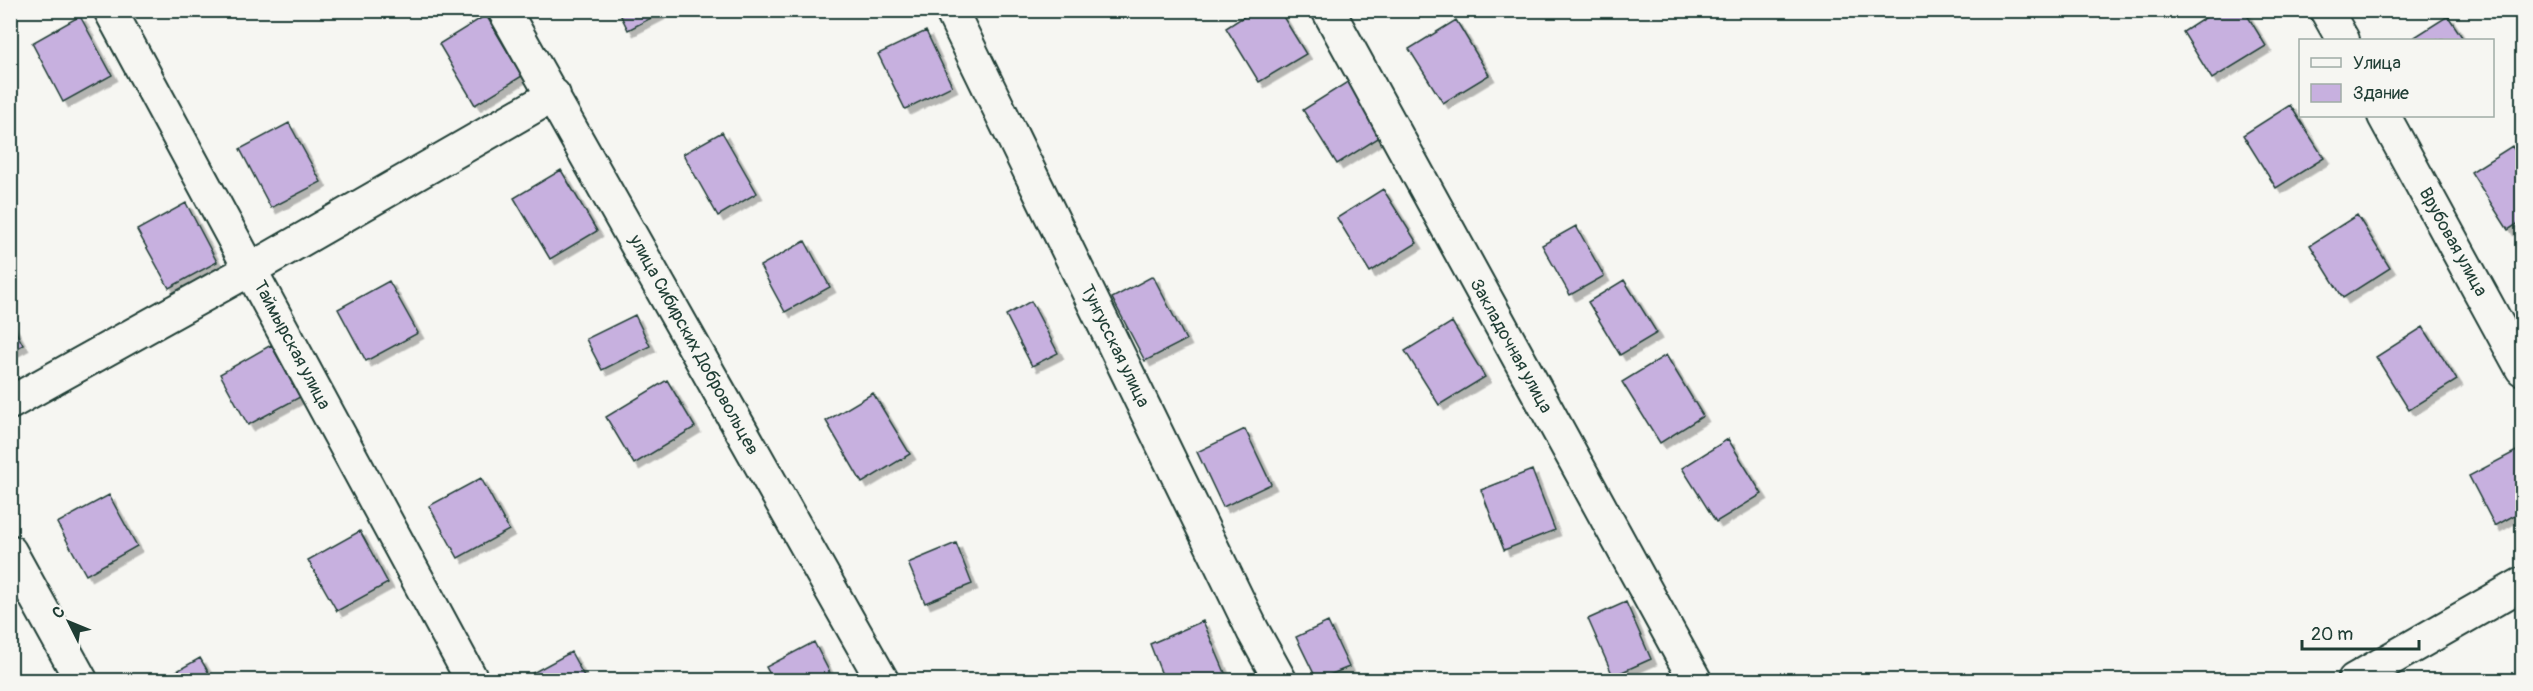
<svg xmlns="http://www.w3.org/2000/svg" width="2533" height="691" viewBox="0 0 2533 691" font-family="Pangolin,sans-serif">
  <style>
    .building { fill: #c7b0df; stroke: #1f3d34; stroke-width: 1.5; filter: url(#shadow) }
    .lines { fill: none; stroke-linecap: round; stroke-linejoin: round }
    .street-casing { stroke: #1f3d34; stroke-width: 36 }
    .street { stroke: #f6f6f2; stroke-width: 32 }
    .labels { text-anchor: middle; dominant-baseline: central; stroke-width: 4.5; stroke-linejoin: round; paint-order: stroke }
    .street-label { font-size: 18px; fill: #1f3d34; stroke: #f6f6f2 }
  </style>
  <defs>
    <filter id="shadow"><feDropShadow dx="5.5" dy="5.5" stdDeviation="0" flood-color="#0004"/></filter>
  </defs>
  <rect width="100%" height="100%" fill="#f6f6f2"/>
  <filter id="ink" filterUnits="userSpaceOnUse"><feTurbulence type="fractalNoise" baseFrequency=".0167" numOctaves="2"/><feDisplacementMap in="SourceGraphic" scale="12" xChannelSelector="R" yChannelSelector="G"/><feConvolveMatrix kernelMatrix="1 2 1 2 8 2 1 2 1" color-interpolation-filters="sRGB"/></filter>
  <g filter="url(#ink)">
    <path class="building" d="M618 10H657L659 14 628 30Z
      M1254 10H1279L1306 54 1259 82 1226 28Z
      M2217 10H2244L2266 46 2212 79 2183 32Z
      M486 15 522 76 475 105 439 44Z
      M80 16 112 75 63 102 32 43Z
      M2448 16 2464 40H2410Z
      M1456 20 1489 75 1443 103 1409 49Z
      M926 31 952 86 905 109 878 54Z
      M1349 81 1383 135 1337 164 1303 110Z
      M2290 105 2324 158 2276 188 2243 135Z
      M289 123 321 182 271 208 240 149Z
      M722 132 757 193 718 216 683 154Z
      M2512 146 2522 162V221L2508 230 2471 172Z
      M561 170 597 231 550 259 514 198Z
      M1383 189 1417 243 1370 272 1337 218Z
      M186 203 217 262 169 288 137 230Z
      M2357 215 2390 268 2343 298 2310 245Z
      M1576 226 1604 276 1570 295 1542 245Z
      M805 241 830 287 785 312 760 266Z
      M1153 276 1186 340 1145 361 1112 298Z
      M1624 280 1657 333 1620 355 1588 302Z
      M389 281 418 333 366 361 338 309Z
      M1031 301 1058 353 1032 366 1006 315Z
      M635 315 650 346 602 370 586 339Z
      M10 321 23 345 10 352Z
      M1452 322 1485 377 1439 405 1405 351Z
      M2423 327 2457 380 2409 410 2376 357Z
      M271 345 300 397 248 425 220 374Z
      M1666 355 1703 416 1660 443 1622 382Z
      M667 380 695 427 634 464 606 417Z
      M873 393 910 454 862 483 826 421Z
      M1245 429 1271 484 1223 507 1197 452Z
      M1728 439 1762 494 1716 522 1682 468Z
      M2522 448V511L2495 526 2469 476Z
      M1532 470 1555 530 1504 550 1481 490Z
      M481 478 509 530 458 558 429 506Z
      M109 495 137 546 86 575 57 523Z
      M360 531 388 583 337 611 308 560Z
      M956 543 972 584 925 603 908 563Z
      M1626 602 1651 659 1613 676 1588 619Z
      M1203 621 1226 675 1214 680H1164L1150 644Z
      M1328 622 1349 667 1317 680 1296 637Z
      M814 642 830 673 816 680H773L766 667Z
      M571 652 586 680H520Z
      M200 658 213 680H161Z"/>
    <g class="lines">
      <defs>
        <path id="street" d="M110 10 472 680
          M504 10 882 680
          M951 10 1253 631 1280 680
          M1328 10 1695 680
          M2326 10 2343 40
          M2384 116 2522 369
          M10 403 251 269 554 95
          M10 551 81 680
          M2354 680 2522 584"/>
      </defs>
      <use href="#street" class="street-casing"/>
      <use href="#street" class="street"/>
    </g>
  </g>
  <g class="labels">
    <g class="street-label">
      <text transform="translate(2453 242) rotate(61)">Врубовая улица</text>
      <text transform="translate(292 345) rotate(62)">Таймырская улица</text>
      <text transform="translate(694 345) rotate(61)">улица Сибирских Добровольцев</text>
      <text transform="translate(1115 346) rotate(64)">Тунгусская улица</text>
      <text transform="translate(1511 346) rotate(61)">Закладочная улица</text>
    </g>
  </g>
  <rect width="2533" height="691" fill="none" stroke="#f6f6f2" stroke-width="36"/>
  <rect x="18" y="18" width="2497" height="655" fill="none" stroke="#1f3d34" stroke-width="2" filter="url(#ink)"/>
  <rect x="2299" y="39" width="195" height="78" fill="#f6f6f2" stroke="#a0aca6" stroke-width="1.5"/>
  <rect x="2311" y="58" width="30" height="9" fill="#f6f6f2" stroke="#a0aca6" stroke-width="1.5"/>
  <text x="2353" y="69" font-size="18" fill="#1f3d34">Улица</text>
  <rect x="2311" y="84" width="30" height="18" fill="#c7b0df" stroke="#a0aca6" stroke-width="1.5"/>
  <text x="2353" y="99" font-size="18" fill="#1f3d34">Здание</text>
  <g transform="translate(69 622) rotate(313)" stroke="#f6f6f2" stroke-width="4.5" paint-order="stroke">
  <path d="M0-4.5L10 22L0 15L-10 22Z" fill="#1f3d34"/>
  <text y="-9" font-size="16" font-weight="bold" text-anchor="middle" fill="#1f3d34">С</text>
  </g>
  <path d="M2302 640v9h117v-9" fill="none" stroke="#1f3d34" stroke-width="3"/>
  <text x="2311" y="640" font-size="18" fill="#1f3d34" stroke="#f6f6f2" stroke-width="4.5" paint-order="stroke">20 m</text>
</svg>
